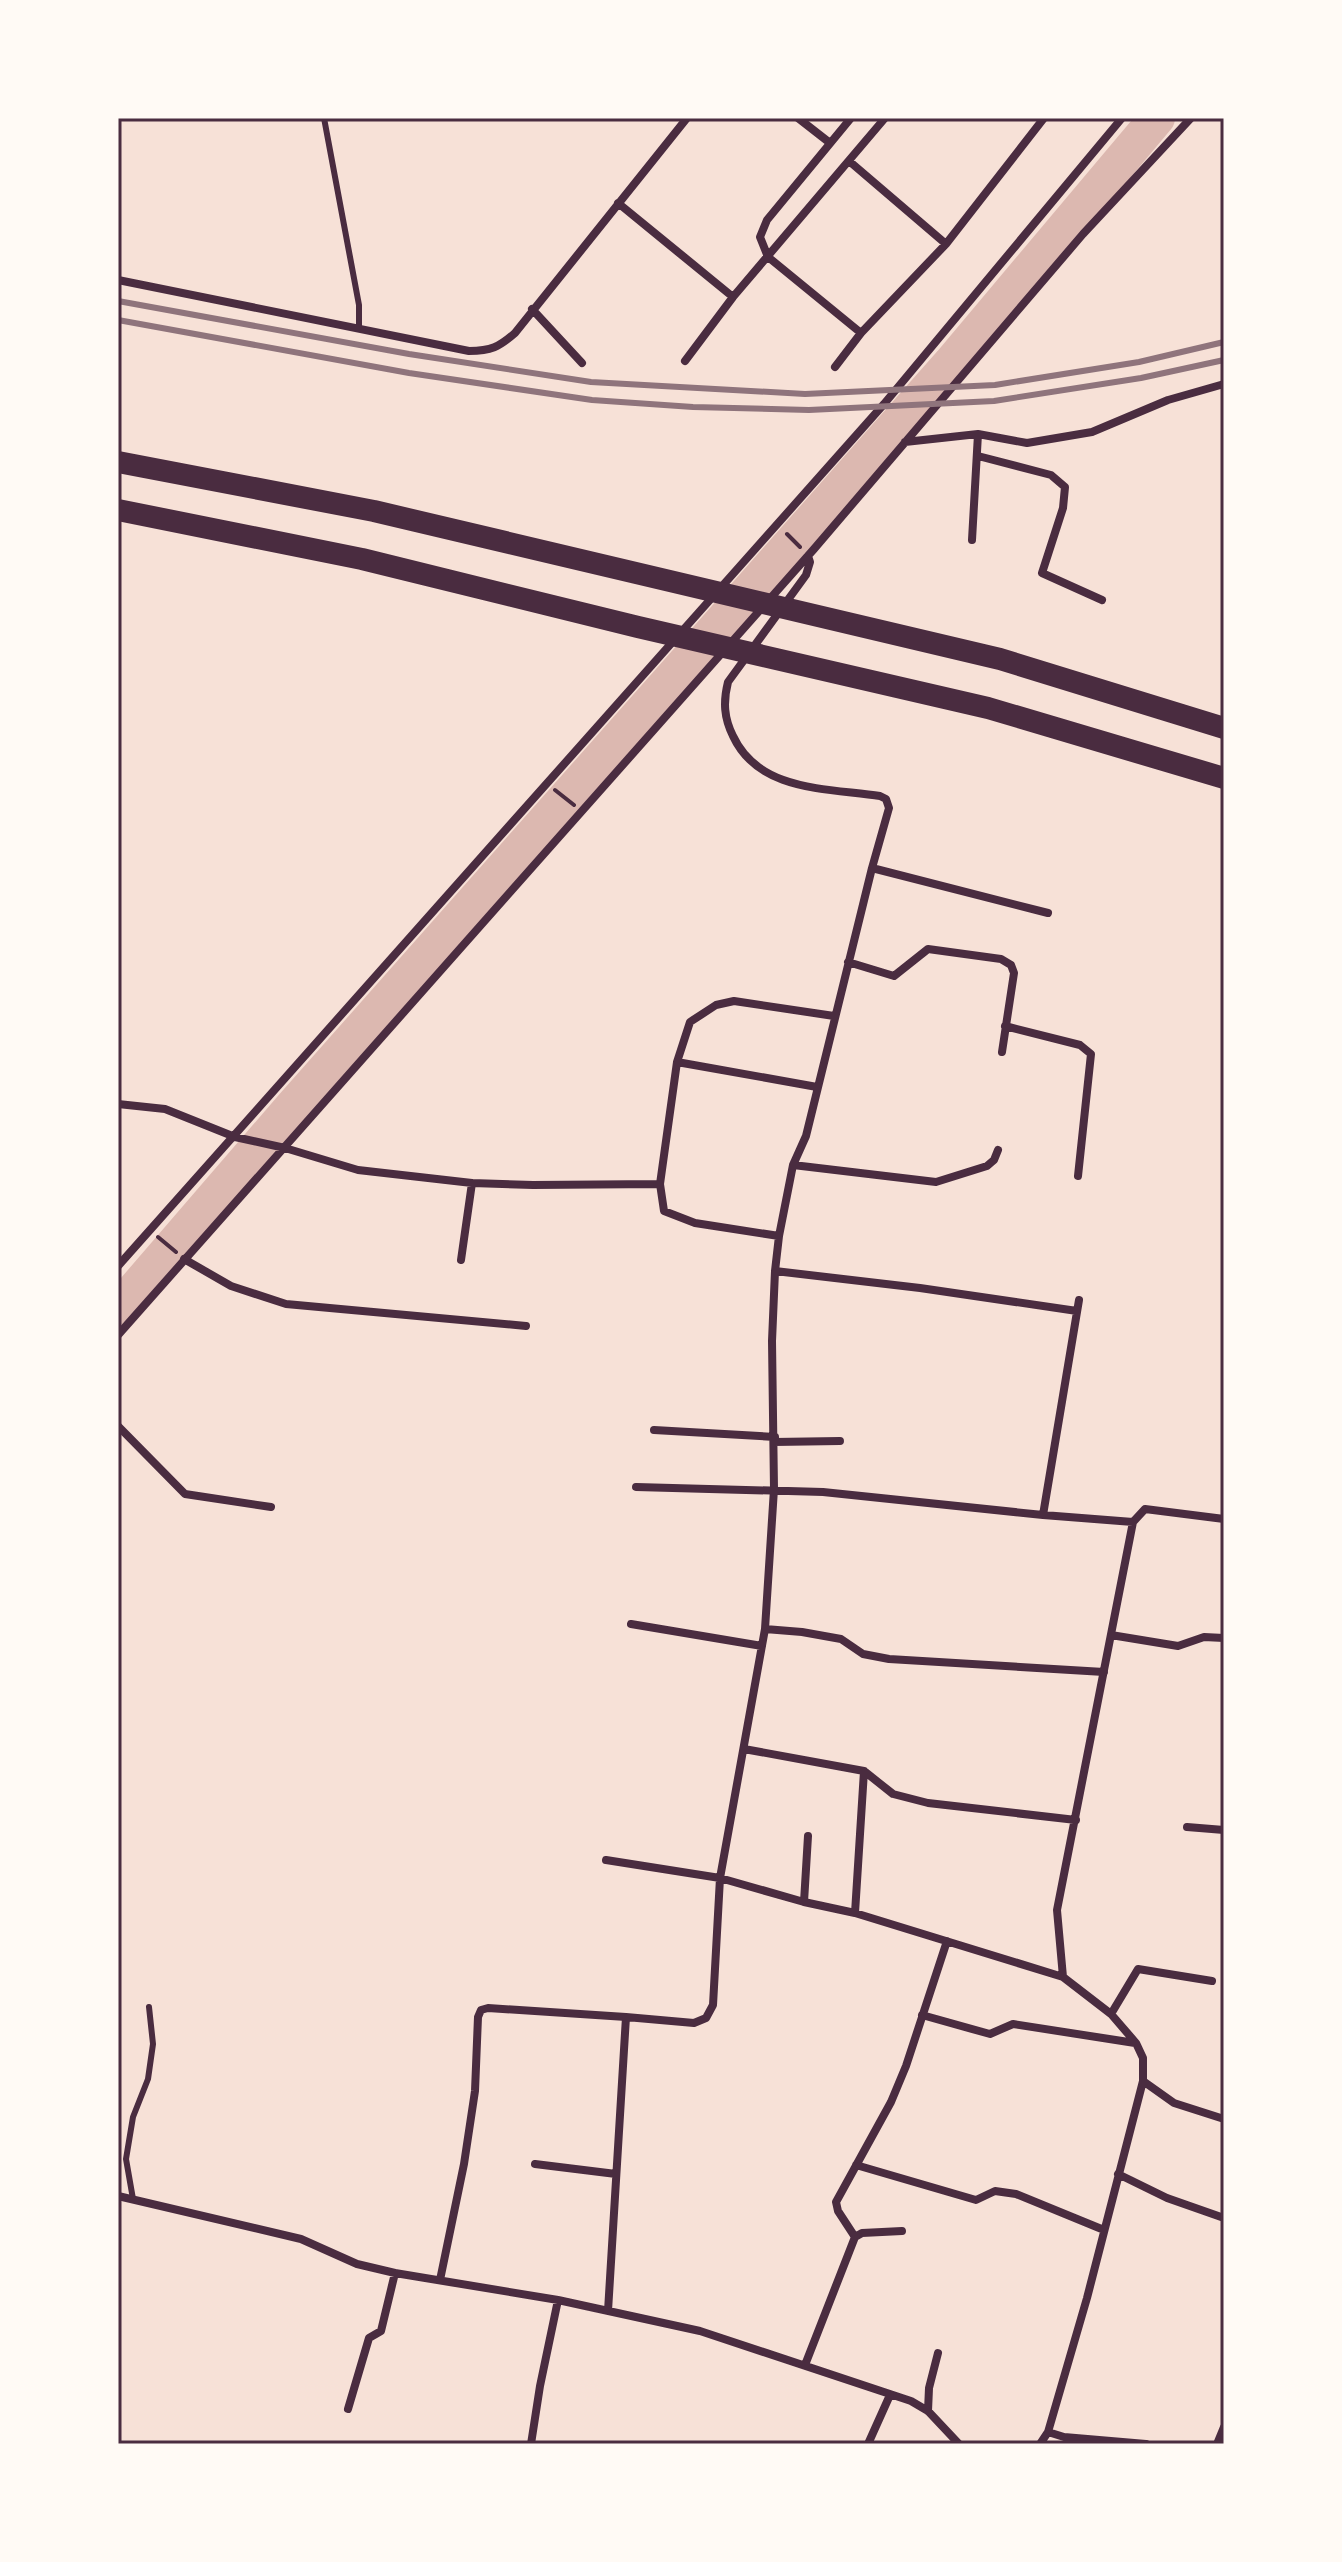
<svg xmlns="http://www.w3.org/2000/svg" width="1342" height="2562" viewBox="0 0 1342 2562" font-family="Montserrat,sans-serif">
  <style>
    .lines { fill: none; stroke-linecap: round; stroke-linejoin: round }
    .river { stroke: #dcb8b0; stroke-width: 36 }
    .path { stroke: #4a2c40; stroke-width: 4 }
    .service { stroke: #4a2c40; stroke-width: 6 }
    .minor { stroke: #4a2c40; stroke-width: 8 }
    .motorway { stroke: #4a2c40; stroke-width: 22 }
    .rail { stroke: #8f747c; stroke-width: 6 }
    .neatline { fill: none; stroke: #4a2c40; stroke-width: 3 }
  </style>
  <rect width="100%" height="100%" fill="#f7e1d7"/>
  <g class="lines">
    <path class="river" d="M118 1309 293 1106 951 363 1157 118"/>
    <path class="path" d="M787 534 800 547
      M555 790 574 805
      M158 1237 176 1252"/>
    <path class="service" d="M324 118 359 305V329
      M133 2199 126 2159 133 2117 148 2079 153 2044 149 2007"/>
    <path class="minor" d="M798 118 830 143
      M851 118 767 220 760 237 768 257 861 333
      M849 161 946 244
      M618 203 733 297 885 118
      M118 280 469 351C491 351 499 347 515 333L687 118
      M532 309 582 363
      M685 361 733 297
      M835 367 861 333 946 244 1044 118
      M905 442 978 434 1027 443 1092 432 1168 400 1224 384
      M978 456 1051 475 1065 487 1063 508 1042 573 1102 600
      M972 540 978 434
      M872 868 1048 913
      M848 962 894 976 928 949 1001 959 1011 965 1014 973 1002 1052
      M1005 1026 1080 1045 1091 1054 1078 1176
      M677 1062 817 1087
      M118 1104 165 1109 235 1137 285 1148 358 1170 472 1183 533 1185 660 1184
      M793 1165 936 1182 987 1166 994 1160 998 1150
      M779 1236 695 1223 664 1211 660 1184 677 1062 690 1022 716 1005 734 1001 834 1016
      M184 1259 231 1286 286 1304 526 1326
      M461 1260 472 1183
      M118 1266 884 404 1122 118
      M775 1271 920 1288 1077 1311
      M118 1335 814 549 1083 234 1191 118
      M118 1426 185 1494 271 1507
      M654 1430 775 1437
      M774 1442 840 1441
      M636 1487 823 1492 1043 1515 1133 1522
      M1043 1515 1079 1300
      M631 1624 762 1646
      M765 1629 802 1632 841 1639 863 1654 889 1659 1104 1672
      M1111 1635 1178 1646 1204 1637 1224 1638
      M744 1749 864 1771 893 1794 928 1803 1076 1820
      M1187 1827 1224 1830
      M808 1836 804 1902 855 1913 1063 1977 1111 2014 1136 2043 1143 2058V2081L1087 2298 1048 2432 1040 2444
      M606 1860 720 1878 804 1902
      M855 1913 864 1771
      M1063 1977 1057 1910 1133 1522 1145 1509 1224 1519
      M1111 2014 1138 1969 1212 1981
      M922 2015 990 2034 1013 2024 1135 2043
      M1143 2081 1174 2103 1224 2119
      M535 2164 616 2174
      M856 2165 976 2200 995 2191 1016 2194 1104 2230
      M1118 2174 1167 2198 1224 2218
      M118 2196 301 2239 357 2264 395 2273 558 2300 700 2331 911 2401 928 2411 959 2444
      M855 2237 838 2211 836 2202 891 2102 906 2066 947 1941
      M440 2280 464 2164 475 2091 478 2017 481 2010 488 2008 626 2017
      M608 2311 626 2017 694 2023 706 2018 713 2005 720 1878 765 1629 774 1489 772 1341 775 1271 779 1236 793 1165 806 1136 872 868 889 808 886 799 880 796C827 788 759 792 733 736 724 718 723 702 728 682L806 575 810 562 808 556
      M805 2365 855 2237 862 2233 902 2231
      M348 2409 369 2338 381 2331 395 2273
      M928 2411 929 2388 938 2353
      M1048 2432 1064 2437 1146 2444
      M531 2444 540 2386 558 2300
      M868 2444 890 2395
      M1217 2444 1224 2427"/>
    <path class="motorway" d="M118 462 374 511 1000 659 1224 728
      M118 510 362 559 638 627 988 708 1224 778"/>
    <path class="rail" d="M118 301 409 354 591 382 805 394 995 385 1139 362 1224 342
      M118 320 409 373 592 400 693 407 809 410 994 401 1141 378 1224 360"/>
  </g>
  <rect width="1342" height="2562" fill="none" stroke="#fffaf5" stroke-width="240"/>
  <rect x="120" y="120" width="1102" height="2322" class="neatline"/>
</svg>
